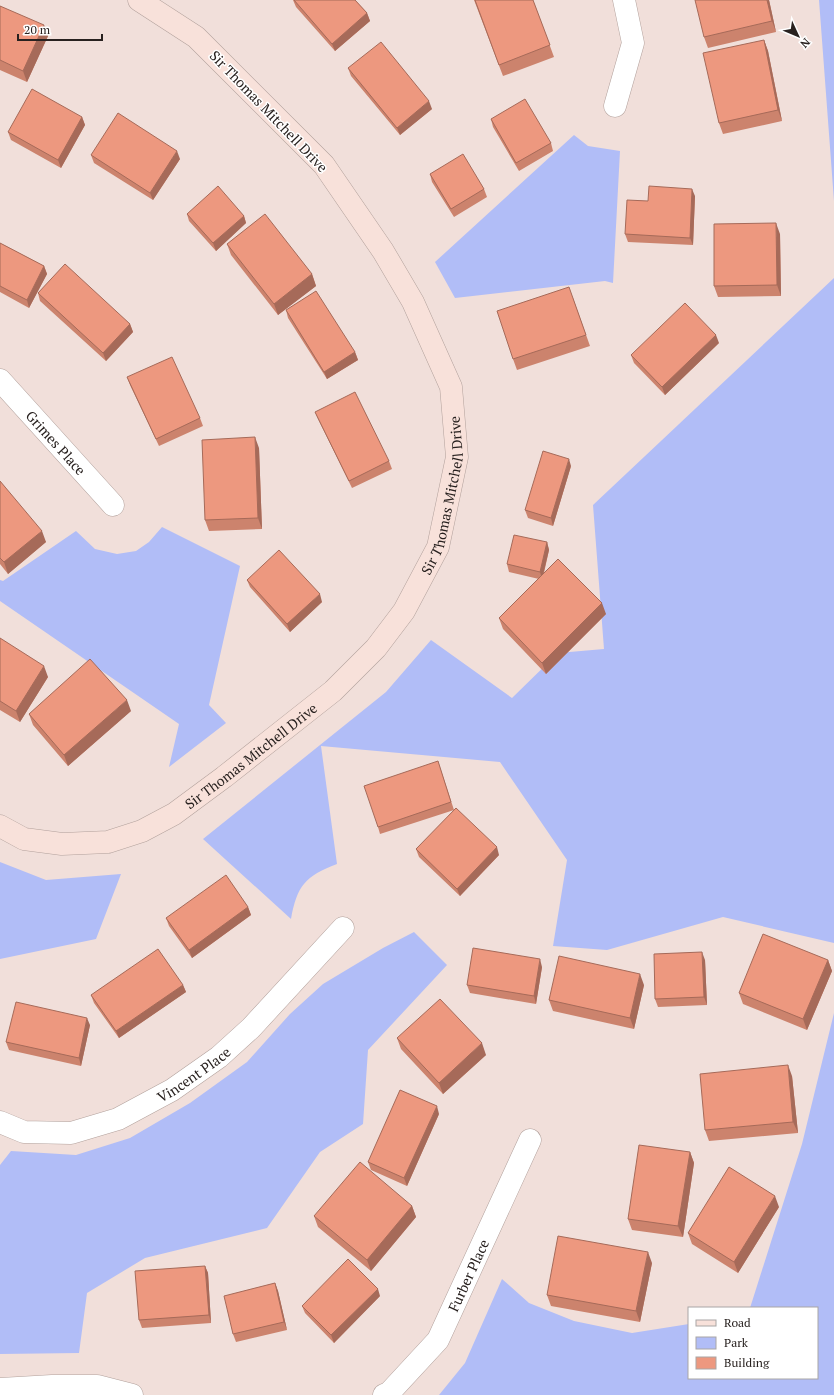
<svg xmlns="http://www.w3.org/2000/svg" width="834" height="1395" viewBox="0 0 834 1395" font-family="'PT Serif',serif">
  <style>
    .green { fill: #b1bdf7 }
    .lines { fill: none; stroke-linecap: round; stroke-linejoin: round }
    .street-casing { stroke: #b2a19c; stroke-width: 23 }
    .secondary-casing { stroke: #b2a19c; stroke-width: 23 }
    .street { stroke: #fff; stroke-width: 22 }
    .secondary { stroke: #f8e1da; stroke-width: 22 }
    .wall { fill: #cc836d }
    .shaded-wall { fill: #a66a59 }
    .building { fill: #ed987f; stroke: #a66a59 }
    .labels { text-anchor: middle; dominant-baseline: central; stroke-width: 3; stroke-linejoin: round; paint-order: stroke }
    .street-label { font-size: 14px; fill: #28211f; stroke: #fff }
  </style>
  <rect width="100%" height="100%" fill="#f1dfda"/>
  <path class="green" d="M819 0H834V201Z
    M574 135 588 146 620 151 613 283 605 281 455 298 435 262Z
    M834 278V943L723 917 607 950 553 946 567 860 500 762 321 746 337 864C305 876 297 886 291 919L203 839 386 692 431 640 512 698 558 653 604 649 593 505Z
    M162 527 240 566 209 705 226 723 169 767 179 724 0 601V580L3 581 76 531 95 549 117 554 136 551 149 542Z
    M0 862 46 880 121 874 96 939 0 959Z
    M414 932 447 965 368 1050 363 1124 320 1152 267 1228 145 1258 87 1293 79 1353 0 1354V1165L11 1151 76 1155 130 1138 190 1103 247 1062 290 1014 323 984 383 948Z
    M834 1013V1395H439L465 1363 502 1279 529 1303 574 1321 632 1333 689 1324V1378H817V1308H750L802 1144Z"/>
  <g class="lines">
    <defs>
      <g id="street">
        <path d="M615 106 633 43 624 0"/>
        <path id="s1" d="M0 380 113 505"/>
        <path id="s2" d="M0 1122 24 1132 71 1133 118 1119 172 1090 219 1057 251 1028 343 928"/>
        <path d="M0 1389 52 1386H97L132 1395"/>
        <path id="s3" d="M384 1395 389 1393 438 1340 530 1140"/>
      </g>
      <g id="secondary">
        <path id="s4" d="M0 826 24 839 62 844 108 842 142 831 174 814 224 777 333 691 376 648 404 611 438 547 457 457 451 387 413 302 383 251 324 165 196 37 139 0"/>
      </g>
    </defs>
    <use href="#street" class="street-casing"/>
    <use href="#secondary" class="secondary-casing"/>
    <use href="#street" class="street"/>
    <use href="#secondary" class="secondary"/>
  </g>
  <path class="wall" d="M293 0H355L367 13 370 21 335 51 296 7Z
    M474 0H533L554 57 503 76Z
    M769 0 776 32 708 48 704 37Z
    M0 6 48 36 27 82 0 70Z
    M764 40 768 51 782 121 723 134 719 123Z
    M348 68 432 109 400 135 351 76Z
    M82 117 85 125 61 168 11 140 8 132Z
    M491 119 551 143 553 151 519 171 493 127Z
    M91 155 180 159 153 200 94 163Z
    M430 174 484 189 487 197 454 217 432 182Z
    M695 196 693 245 628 242 625 234 648 201Z
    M187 214 244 216 246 223 216 251 189 221Z
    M780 234 781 296 718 297 714 286Z
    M0 243 44 266 47 274 29 308 0 292Z
    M227 244 312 274 316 286 278 315 231 255Z
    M38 293 130 324 133 332 106 361 40 301Z
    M573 298 590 346 517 370 513 359Z
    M286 310 355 352 358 360 327 379 288 318Z
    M719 343 665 395 634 363 631 355Z
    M127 377 200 418 203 426 159 446 130 385Z
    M315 412 389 461 392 469 352 488 318 419Z
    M259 448 262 529 209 531 205 520Z
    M571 466 553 526 528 518 525 510Z
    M0 481 46 542 8 574 0 564Z
    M547 542 549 550 544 573 606 614 546 674 503 629 499 618 539 579 509 572 507 564Z
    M247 580 322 602 290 632 250 587Z
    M0 638 48 677 20 722 0 710Z
    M131 711 68 766 33 725 29 714Z
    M438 761 454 810 380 834 378 827Z
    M416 849 499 855 460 896 419 857Z
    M248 907 251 915 192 958 169 926 166 918Z
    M705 960 707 1005 658 1007 655 999Z
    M828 960 832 971 807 1030 743 1004 739 993Z
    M542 967 536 1004 470 993 467 985Z
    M183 985 186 992 119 1038 94 1003 91 995Z
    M644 985 634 1029 553 1011 549 1000Z
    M90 1025 81 1066 9 1050 6 1042Z
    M397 1038 486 1055 443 1094 401 1049Z
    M792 1076 798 1133 709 1141 705 1130Z
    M439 1114 407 1186 371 1170 368 1162Z
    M690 1152 694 1163 683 1237 632 1230 628 1219Z
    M412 1206 416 1217 371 1271 318 1227 314 1216Z
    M779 1207 738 1273 692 1244 688 1233Z
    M652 1263 640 1322 551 1306 547 1295Z
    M205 1266 208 1273 211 1323 142 1328 139 1320Z
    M275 1283 278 1291 287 1330 236 1342 233 1334Z
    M380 1296 334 1343 305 1313 302 1306Z"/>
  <path class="shaded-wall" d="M767 0H769L776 32 772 21Z
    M367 13 370 21 335 51 332 44Z
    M44 25 48 36 27 82 23 71Z
    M764 40 768 51 782 121 778 110Z
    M429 101 432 109 400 135 397 128Z
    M82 117 85 125 61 168 58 160Z
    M177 151 180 159 153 200 150 193Z
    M692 189 695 196 693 245 690 238Z
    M244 216 246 223 216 251 213 243Z
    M776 223 780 234 781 296 777 285Z
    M44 266 47 274 29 308 27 300Z
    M312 274 316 286 278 315 274 304Z
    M130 324 133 332 106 361 103 353Z
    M716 335 719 343 665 395 662 387Z
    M355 352 358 360 327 379 324 372Z
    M255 437 259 448 262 529 258 518Z
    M569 459 571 466 553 526 551 518Z
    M42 531 46 542 8 574 4 562Z
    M547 542 549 550 542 579 540 572Z
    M320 594 322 602 290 632 287 624Z
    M602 603 606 614 546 674 542 663Z
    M44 666 48 677 20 722 16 711Z
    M127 700 131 711 68 766 64 755Z
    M497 847 499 855 460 896 457 889Z
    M248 907 251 915 192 958 189 950Z
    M702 952 705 960 707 1005 704 997Z
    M540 959 542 967 536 1004 534 996Z
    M828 960 832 971 807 1030 803 1019Z
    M640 974 644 985 634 1029 630 1018Z
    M183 985 186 992 119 1038 116 1031Z
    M87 1018 90 1025 81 1066 79 1058Z
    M482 1043 486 1055 443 1094 439 1083Z
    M788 1065 792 1076 798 1133 793 1122Z
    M437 1106 439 1114 407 1186 404 1178Z
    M690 1152 694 1163 683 1237 678 1226Z
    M775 1196 779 1207 738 1273 734 1262Z
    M412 1206 416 1217 371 1271 367 1260Z
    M648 1252 652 1263 640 1322 636 1311Z
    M205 1266 208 1273 211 1323 209 1315Z
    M275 1283 278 1291 287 1330 284 1322Z
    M378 1289 380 1296 334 1343 331 1335Z"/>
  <path class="building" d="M294 0H355L367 13 332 44Z
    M475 0H533L550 45 499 65Z
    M695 0H767L772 21 704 37Z
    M0 6 44 25 23 71 0 60Z
    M764 40 778 110 719 123 703 53Z
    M381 42 429 101 397 128 348 68Z
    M32 89 82 117 58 160 8 132Z
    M525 99 551 143 516 163 491 119Z
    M118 113 177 151 150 193 91 155Z
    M463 154 484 189 451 209 430 174Z
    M218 186 244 216 213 243 187 214Z
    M649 186 692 189 690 238 625 234 627 200 648 201Z
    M265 214 312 274 274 304 227 244Z
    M776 223 777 285 714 286V224Z
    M0 243 44 266 27 300 0 286Z
    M65 264 130 324 103 353 38 293Z
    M569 287 586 335 513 359 497 311Z
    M316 291 355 352 324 372 286 310Z
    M685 303 716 335 662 387 631 355Z
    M172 357 200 418 156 439 127 377Z
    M355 392 389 461 349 481 315 412Z
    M255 437 258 518 205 520 202 440Z
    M543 451 569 459 551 518 525 510Z
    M0 481 42 531 4 562 0 558Z
    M514 535 547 542 540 572 507 564Z
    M279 550 320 594 287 624 247 580Z
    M558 559 602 603 542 663 499 618Z
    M0 638 44 666 16 711 0 701Z
    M90 659 127 700 64 755 29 714Z
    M438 761 451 802 378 827 364 786Z
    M456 808 497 847 457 889 416 849Z
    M226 875 248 907 189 950 166 918Z
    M763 934 828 960 803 1019 739 993Z
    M473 948 540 959 534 996 467 985Z
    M158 949 183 985 116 1031 91 995Z
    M702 952 704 997 655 999 654 954Z
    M559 956 640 974 630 1018 549 1000Z
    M440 999 482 1043 439 1083 397 1038Z
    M16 1002 87 1018 79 1058 6 1042Z
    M788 1065 793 1122 705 1130 700 1074Z
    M400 1090 437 1106 404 1178 368 1162Z
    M639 1145 690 1152 678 1226 628 1219Z
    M360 1162 412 1206 367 1260 314 1216Z
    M729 1167 775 1196 734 1262 688 1233Z
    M558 1236 648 1252 636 1311 547 1295Z
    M348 1259 378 1289 331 1335 302 1306Z
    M205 1266 209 1315 139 1320 135 1271Z
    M275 1283 284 1322 233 1334 224 1296Z"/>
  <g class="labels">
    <g class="street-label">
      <text transform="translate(269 111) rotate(46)">Sir Thomas Mitchell Drive</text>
      <text stroke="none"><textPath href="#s1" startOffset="84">Grimes Place</textPath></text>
      <text stroke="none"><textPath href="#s4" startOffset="616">Sir Thomas Mitchell Drive</textPath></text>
      <text stroke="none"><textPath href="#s4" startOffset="280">Sir Thomas Mitchell Drive</textPath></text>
      <text stroke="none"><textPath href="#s2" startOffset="210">Vincent Place</textPath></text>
      <text stroke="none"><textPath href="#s3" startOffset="149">Furber Place</textPath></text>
    </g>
  </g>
  <rect x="688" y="1307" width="130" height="72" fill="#ffffff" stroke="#a9a6a5"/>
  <rect x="696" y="1320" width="20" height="6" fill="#f8e1da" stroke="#a9a6a5"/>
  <text x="724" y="1327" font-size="12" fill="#28211f">Road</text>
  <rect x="696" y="1337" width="20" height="12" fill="#b1bdf7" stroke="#a9a6a5"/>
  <text x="724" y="1347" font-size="12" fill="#28211f">Park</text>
  <rect x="696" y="1357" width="20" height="12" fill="#ed987f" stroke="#a9a6a5"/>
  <text x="724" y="1367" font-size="12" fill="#28211f">Building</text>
  <g transform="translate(798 36) rotate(134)" stroke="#ffffff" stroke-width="3" paint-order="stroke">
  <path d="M0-3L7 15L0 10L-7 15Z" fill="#28211f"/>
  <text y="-6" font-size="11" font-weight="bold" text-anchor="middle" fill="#28211f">N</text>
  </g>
  <path d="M18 34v6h84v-6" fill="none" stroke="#28211f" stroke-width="2"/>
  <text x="24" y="34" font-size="12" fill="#28211f" stroke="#ffffff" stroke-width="3" paint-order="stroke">20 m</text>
</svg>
